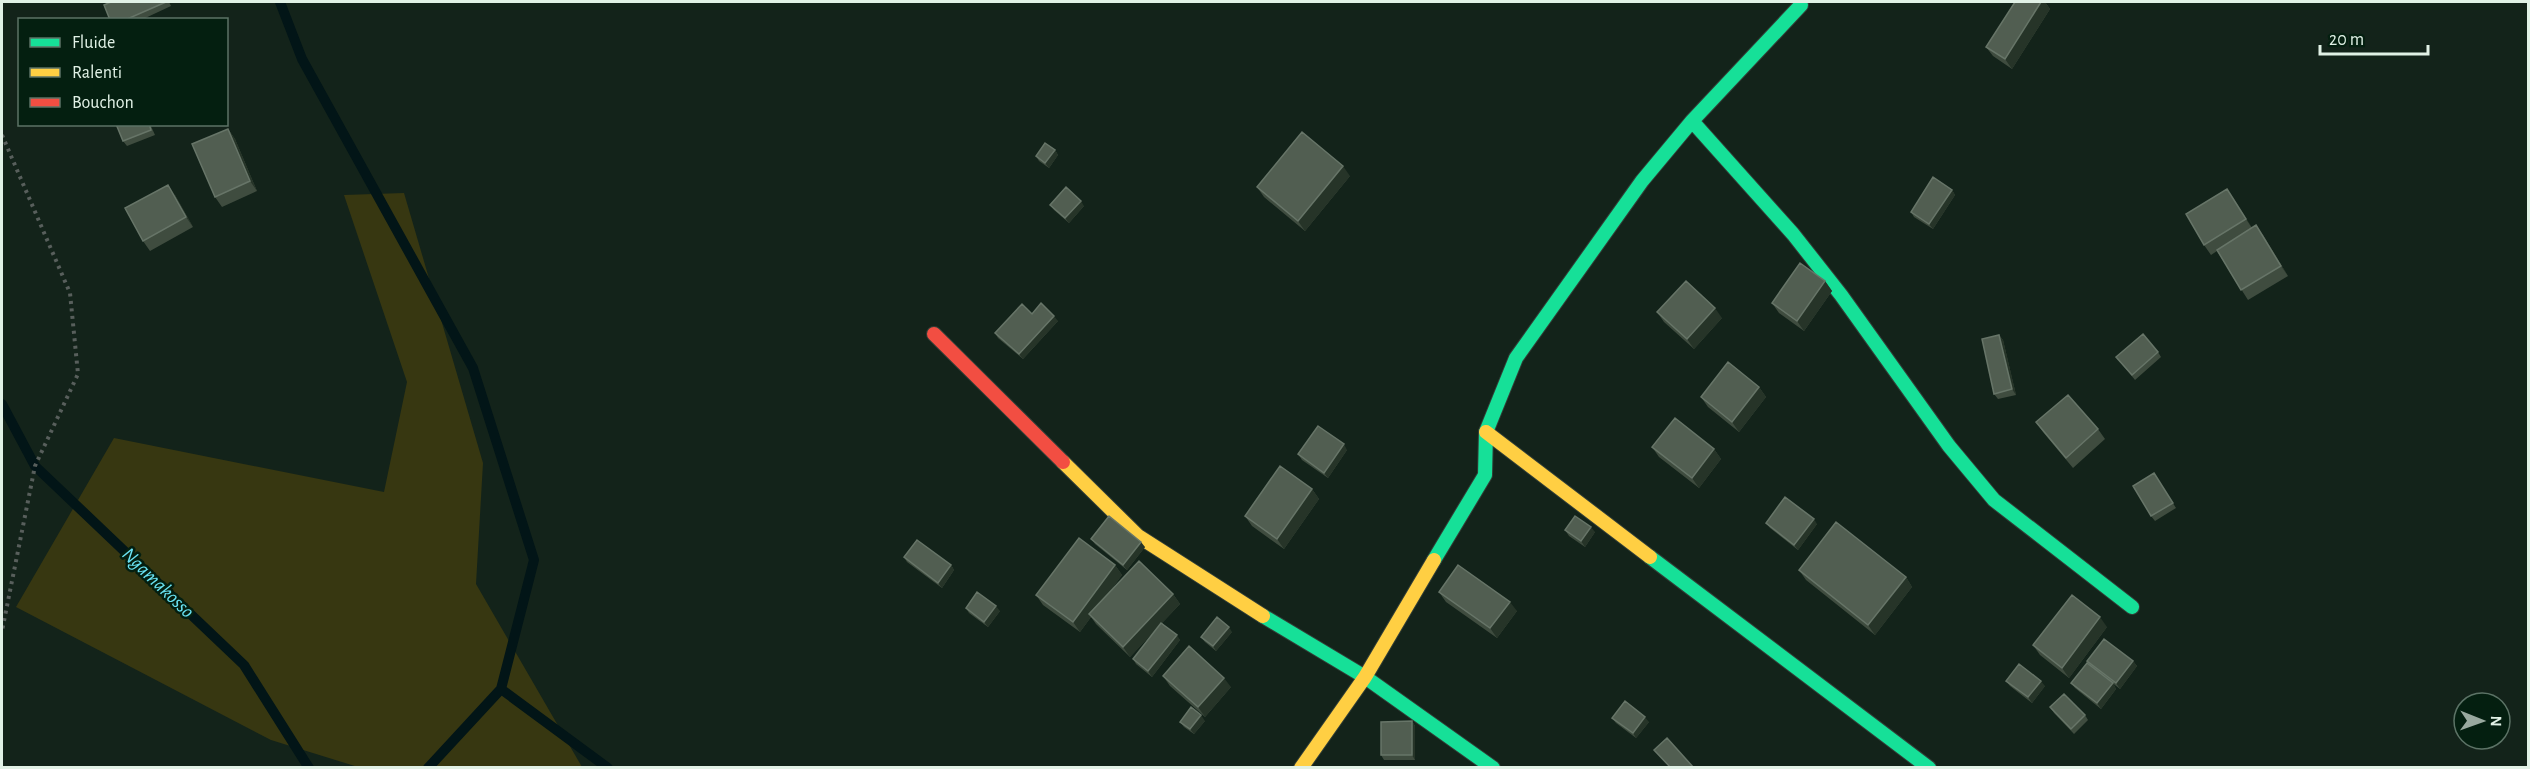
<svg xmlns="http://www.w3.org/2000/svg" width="2530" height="769" viewBox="0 0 2530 769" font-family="'Alegreya Sans',sans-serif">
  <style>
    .green { fill: #373711 }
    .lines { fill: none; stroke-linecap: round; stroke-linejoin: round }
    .stream { stroke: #021517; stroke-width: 10 }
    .fast-casing { stroke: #323e37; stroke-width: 16 }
    .slow-casing { stroke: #323e37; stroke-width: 16 }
    .jam-casing { stroke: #323e37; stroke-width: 16 }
    .path { stroke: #585f5c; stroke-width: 4; stroke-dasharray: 3 4.5; stroke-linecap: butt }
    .fast { stroke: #16e098; stroke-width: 14 }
    .slow { stroke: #ffcf43; stroke-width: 14 }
    .jam { stroke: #f24e42; stroke-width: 14 }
    .wall { fill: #3f4c3f }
    .shaded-wall { fill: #263428 }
    .building { fill: #515e51; stroke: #677568; stroke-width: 1.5 }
    .labels { text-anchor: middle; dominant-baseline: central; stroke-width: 5; stroke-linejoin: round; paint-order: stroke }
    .water-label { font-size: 20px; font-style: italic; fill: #6ae3f3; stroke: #041f10 }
  </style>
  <rect width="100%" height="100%" fill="#13231a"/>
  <path class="green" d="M404 193 483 463 476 584 582 767H358L271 740 16 607 114 438 384 492 407 382 344 195Z"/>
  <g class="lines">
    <path class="stream" d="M280 2 302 59 473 368 534 560 501 689
      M2 404 35 466 244 665 309 768
      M428 768 501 689 608 768"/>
    <defs>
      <path id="fast" d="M1692 121 1793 234 1841 295 1949 446 1994 500 2132 607
        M1650 557 1929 768
        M1434 560 1485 475 1486 432 1516 358 1642 181 1692 121 1801 5
        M1263 616 1365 677 1493 768"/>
      <path id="slow" d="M1486 432 1650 557
        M1063 462 1138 536 1263 616
        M1301 768 1365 677 1434 560"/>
      <path id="jam" d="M934 334 1063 462"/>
    </defs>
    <use href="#fast" class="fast-casing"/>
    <use href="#slow" class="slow-casing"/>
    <use href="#jam" class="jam-casing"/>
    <path class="path" d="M2 135 70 293 78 374 35 466 2 631"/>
    <use href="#fast" class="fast"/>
    <use href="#slow" class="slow"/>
    <use href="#jam" class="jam"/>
  </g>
  <path class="wall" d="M111 2H169L171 6 141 20H110Z
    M2015 2H2045L2050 9 2012 69 1993 56 1986 47Z
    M116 124H150L155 135 127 146 123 141Z
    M228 129 235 139 257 191 222 207 215 197Z
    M1055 150 1058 155 1049 168 1039 161 1036 156Z
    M1350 176 1305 231 1264 197 1257 187Z
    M2227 189 2252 228 2263 235 2288 276 2248 300 2217 251 2211 255 2204 245Z
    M1952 190 1955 195 1933 229 1914 217 1911 212Z
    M175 195 193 227 150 251 143 241Z
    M1050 205 1084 206 1069 223 1054 210Z
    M1825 281 1832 291 1804 331 1779 313 1772 303Z
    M1657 312 1722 318 1694 349 1664 322Z
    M1032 314 1058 321 1023 359 998 338 995 333Z
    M1999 335 2003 340 2016 395 1998 399 1994 394Z
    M2158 352 2161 357 2135 380 2116 357Z
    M1759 387 1766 397 1739 432 1708 407 1701 397Z
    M2036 422 2098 429 2105 439 2073 468 2043 432Z
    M1652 447 1714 449 1721 459 1699 488 1659 457Z
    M1347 450 1328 478 1302 460 1298 454Z
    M2154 473 2176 508 2155 521 2151 516Z
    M1312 489 1319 499 1284 549 1252 526 1245 516Z
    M1766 523 1817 524 1798 550 1770 528Z
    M1565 530 1595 532 1585 547 1569 536Z
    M1091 539 1145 547 1127 570 1095 544Z
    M904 557 951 565 954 570 942 588 907 562Z
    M1115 565 1122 575 1110 591 1173 594 1180 604 1162 623 1180 640 1152 677 1136 664 1133 659 1155 630 1130 657 1096 624 1091 617 1080 632 1043 605 1036 595Z
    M1799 570 1906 577 1912 587 1875 635 1806 580Z
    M1439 592 1517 611 1497 638 1446 602Z
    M966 608 1000 611 988 627 969 613Z
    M2107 627 2069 678 2040 655 2033 645Z
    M1232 632 1216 651 1205 642 1201 637Z
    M2087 661H2133L2137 666 2120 689 2096 670 2113 683 2116 689 2101 709 2075 688 2071 683 2091 666Z
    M1163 676 1231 687 1205 717 1170 686Z
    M2006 681 2045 686 2032 703 2010 686Z
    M2050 707 2085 715 2088 720 2074 734 2054 713Z
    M1612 718 1649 722 1636 738 1616 723Z
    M1205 721 1194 734 1184 727 1180 722Z
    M1412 721 1415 726V760H1384L1381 755Z"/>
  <path class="shaded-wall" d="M2041 2H2045L2050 9 2012 69 2005 59Z
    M228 129 235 139 257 191 250 181Z
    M1055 150 1058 155 1049 168 1045 163Z
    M1343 166 1350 176 1305 231 1298 221Z
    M168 185 175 195 193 227 186 217Z
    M2227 189 2234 199 2253 229 2246 219Z
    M1952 190 1955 195 1933 229 1929 224Z
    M1081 201 1084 206 1069 223 1065 218Z
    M2256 225 2263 235 2288 276 2281 266Z
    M1825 281 1832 291 1804 331 1797 321Z
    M1715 308 1722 318 1694 349 1687 339Z
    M1054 316 1058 321 1023 359 1019 354Z
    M1999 335 2003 340 2016 395 2012 389Z
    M1759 387 1766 397 1739 432 1732 422Z
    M1344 444 1347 450 1328 478 1324 473Z
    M1714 449 1721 459 1699 488 1692 478Z
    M1312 489 1319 499 1284 549 1277 539Z
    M1814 519 1817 524 1798 550 1794 545Z
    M1591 527 1595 532 1585 547 1581 541Z
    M1141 542 1145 547 1127 570 1123 565Z
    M951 565 954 570 942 588 938 583Z
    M1115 565 1122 575 1091 617 1089 614 1091 617 1080 632 1073 622Z
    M1906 577 1912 587 1875 635 1868 625Z
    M1173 594 1180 604 1130 657 1123 647Z
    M1510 602 1517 611 1497 638 1490 628Z
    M996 606 1000 611 988 627 984 622Z
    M2100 617 2107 627 2069 678 2062 668Z
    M1229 627 1232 632 1216 651 1213 646Z
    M1177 635 1180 640 1152 677 1148 671Z
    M2133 661 2137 666 2120 689 2116 683Z
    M1224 678 1231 687 1205 717 1198 707Z
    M2041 681 2045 686 2032 703 2028 697Z
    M2113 683 2116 689 2101 709 2097 703Z
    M1201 715 1205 721 1194 734 1190 729Z
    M1645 717 1649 722 1636 738 1633 733Z
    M1412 721 1415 726V760L1412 755Z"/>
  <path class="building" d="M111 2H166L125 20H110L104 5Z
    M2015 2H2041L2005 59 1986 47Z
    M116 124H149L151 130 123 141Z
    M228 129 250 181 215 197 192 144Z
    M1302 132 1343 166 1298 221 1257 187Z
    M1045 143 1055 150 1045 163 1036 156Z
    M1933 177 1952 190 1929 224 1911 212Z
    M168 185 186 217 143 241 125 208Z
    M1066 187 1081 201 1065 218 1050 205Z
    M2227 189 2246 219 2204 245 2186 214Z
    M2256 225 2281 266 2241 290 2217 250Z
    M1800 263 1825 281 1797 321 1772 303Z
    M1686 281 1715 308 1687 339 1657 312Z
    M1041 303 1054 316 1019 354 995 333 1022 304 1032 314Z
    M2143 334 2158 352 2132 375 2116 357Z
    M1999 335 2012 389 1994 394 1982 339Z
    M1728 362 1759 387 1732 422 1701 397Z
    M2068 395 2098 429 2066 458 2036 422Z
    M1675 418 1714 449 1692 478 1652 447Z
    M1318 426 1344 444 1324 473 1298 454Z
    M1280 466 1312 489 1277 539 1245 516Z
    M2154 473 2173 503 2151 516 2133 486Z
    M1785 497 1814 519 1794 545 1766 523Z
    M1109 516 1141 542 1123 565 1091 539Z
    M1575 516 1591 527 1581 541 1565 530Z
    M1836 522 1906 577 1868 625 1799 570Z
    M1079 538 1115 565 1073 622 1036 595Z
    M917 540 951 565 938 583 904 557Z
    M1139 561 1173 594 1123 647 1089 614Z
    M1458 565 1510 602 1490 628 1439 592Z
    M977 592 996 606 984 622 966 608Z
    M2072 595 2100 617 2062 668 2033 645Z
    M1217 617 1229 627 1213 646 1201 637Z
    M1161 623 1177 635 1148 671 1133 659Z
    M2104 639 2133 661 2116 683 2087 661Z
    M1189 646 1224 678 1198 707 1163 676Z
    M2087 663 2113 683 2097 703 2071 683Z
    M2019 664 2041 681 2028 697 2006 681Z
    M2064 694 2085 715 2071 729 2050 707Z
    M1625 701 1645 717 1633 733 1612 718Z
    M1191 707 1201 715 1190 729 1180 722Z
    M1412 721V755H1381V722Z
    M1667 738 1694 768H1671L1654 750Z"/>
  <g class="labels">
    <g class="water-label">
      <text transform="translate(158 583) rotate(44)">Ngamakosso</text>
    </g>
  </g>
  <rect width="2530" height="769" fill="none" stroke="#e1f1e6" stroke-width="6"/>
  <rect x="18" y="18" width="210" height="108" fill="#041f10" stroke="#5c7366" stroke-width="1.5"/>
  <rect x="30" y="38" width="30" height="9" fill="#16e098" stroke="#5c7366" stroke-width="1.5"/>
  <text x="72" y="48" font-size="18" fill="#e1f1e6">Fluide</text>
  <rect x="30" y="68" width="30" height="9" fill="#ffcf43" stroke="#5c7366" stroke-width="1.5"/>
  <text x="72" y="78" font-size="18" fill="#e1f1e6">Ralenti</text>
  <rect x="30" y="98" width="30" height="9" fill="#f24e42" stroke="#5c7366" stroke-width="1.5"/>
  <text x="72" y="108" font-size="18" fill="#e1f1e6">Bouchon</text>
  <g transform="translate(2482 721) rotate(91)"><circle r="28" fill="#041f10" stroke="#5c7366" stroke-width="1.5"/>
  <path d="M0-4.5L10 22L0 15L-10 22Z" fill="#99a99f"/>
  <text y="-9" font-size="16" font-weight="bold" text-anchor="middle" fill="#e1f1e6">N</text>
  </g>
  <path d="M2320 45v9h108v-9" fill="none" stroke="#e1f1e6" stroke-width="3"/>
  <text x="2329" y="45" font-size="18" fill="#e1f1e6" stroke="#041f10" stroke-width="4.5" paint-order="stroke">20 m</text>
</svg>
